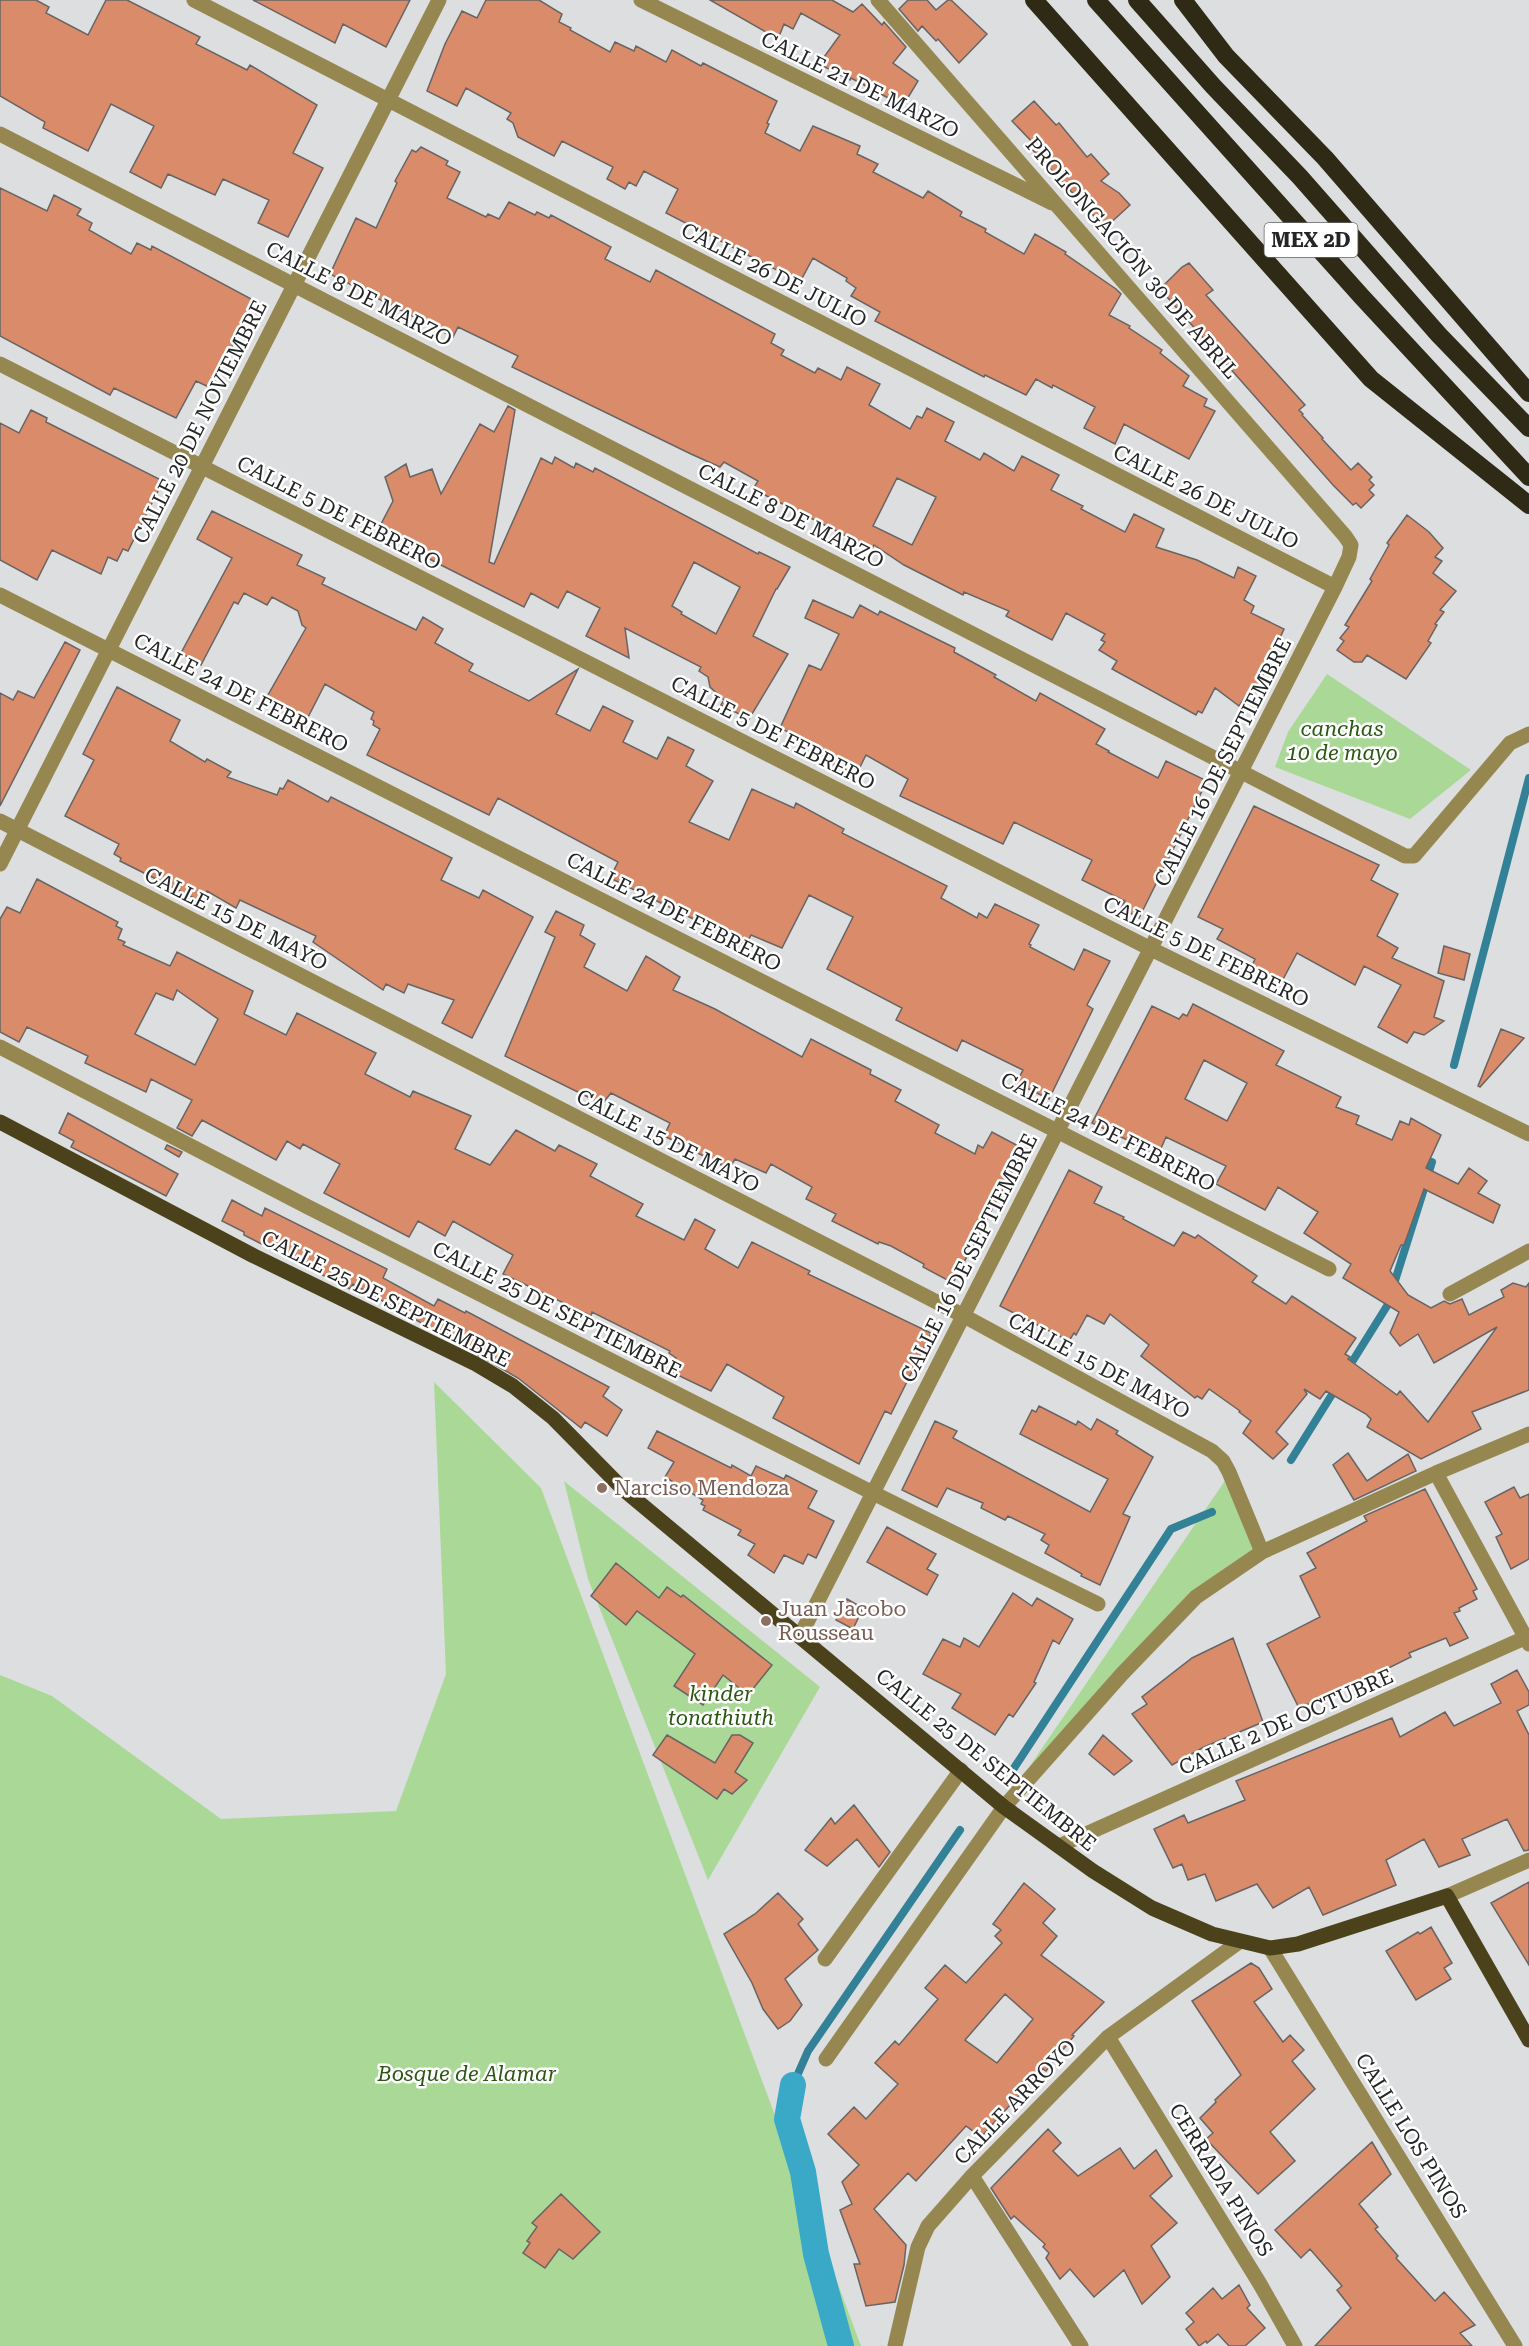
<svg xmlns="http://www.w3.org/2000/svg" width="1529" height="2346" viewBox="0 0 1529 2346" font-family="'Roboto Serif',serif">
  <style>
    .green { fill: #aad997 }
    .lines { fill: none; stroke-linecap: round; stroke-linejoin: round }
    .stream { stroke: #338197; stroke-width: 8 }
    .canal { stroke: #3aa9c7; stroke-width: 26 }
    .building { fill: #da8c6a; stroke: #676463; stroke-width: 1.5; fill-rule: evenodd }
    .minor { stroke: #968751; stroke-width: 15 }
    .major { stroke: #4b411b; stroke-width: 15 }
    .highway { stroke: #2f2a16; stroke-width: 18 }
    .education-dot { fill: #8d6e63; stroke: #fff; stroke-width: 2 }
    .labels { text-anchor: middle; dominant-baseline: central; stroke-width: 5; stroke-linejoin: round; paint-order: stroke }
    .shield { fill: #fff; stroke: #666667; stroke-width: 1.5 }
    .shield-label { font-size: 20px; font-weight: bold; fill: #242526 }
    .street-label { font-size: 21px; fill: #242526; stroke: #fff }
    .park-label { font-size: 21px; font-style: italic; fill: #2a5712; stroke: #fff }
    .education-label { font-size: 21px; fill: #785e54; stroke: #fff; text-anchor: start }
  </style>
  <rect width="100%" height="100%" fill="#dcdee0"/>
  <path class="green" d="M1327 674 1471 770 1410 819 1275 767 1288 732Z
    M434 1382 541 1488 861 2346H0V1675L52 1696 221 1819 396 1811 446 1674Z
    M1233 1469 1264 1545 1196 1592 1012 1792Z
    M564 1481 820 1687 708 1880 588 1579Z"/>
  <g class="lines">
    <path class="stream" d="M1454 1065 1529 778
      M1427 1178 1432 1162
      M1347 1370 1387 1306 1423 1192
      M1291 1460 1336 1388
      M1014 1768 1171 1529 1212 1512
      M793 2085 808 2051 960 1830"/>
    <path class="canal" d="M793 2085 787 2119 803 2172 816 2254 841 2346"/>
  </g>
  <path class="building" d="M0 0H36L49 7 46 13 88 35 106 0H127L200 37 196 44 247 70 250 65 317 105 293 153 323 168 288 237 258 223 269 200 223 179 215 195 168 174 161 188 130 172 154 126 111 104 88 151 43 128 45 122 0 96Z
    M253 0H410L386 47 343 24 335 43Z
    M486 0H539L562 14 559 22 571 28 570 30 610 52 615 42 634 51 636 46 666 62 672 50 701 66 703 63 777 101 767 123 769 124 765 133 800 151 813 126 860 146 857 154 878 164 873 172 923 198 928 191 962 212 960 216 986 229 985 232 1024 254 1035 234 1066 252 1065 254 1116 289 1121 294 1109 315 1130 326 1129 328 1162 350 1160 353 1189 376 1183 386 1207 399 1204 406 1215 411 1189 459 1124 424 1115 444 1084 428 1095 407 1053 385 1052 388 1036 379 1026 395 985 375 984 377 875 321 880 312 851 296 856 288 846 281 847 278 813 258 800 282 666 213 678 189 644 171 636 186 629 182 625 189 607 179 613 167 562 141 554 156 518 137 513 123 507 119 511 113 466 88 457 106 427 91 445 44 462 11 477 18Z
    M710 0H832L853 12 862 4 882 25 884 22 906 47 893 63 918 81 903 106 851 78 850 80 819 64 840 35 801 13 793 29 784 24 778 39Z
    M908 0H927L936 10 948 0H951L987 34 959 63 938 39 936 41 922 26 918 31 899 9Z
    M1034 101 1056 125 1059 123 1087 157 1091 154 1109 174 1101 181 1119 193 1130 205 1105 228 1030 147 1034 144 1012 121Z
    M421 147 448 161 446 165 460 172 447 198 486 217 488 214 499 219 509 202 535 215 537 212 549 218 551 215 611 247 605 259 650 282 656 270 775 334 771 343 784 350 781 355 815 373 818 368 841 380 847 367 880 384 869 405 910 429 917 416 922 418 927 408 954 422 945 441 980 460 984 453 1014 471 1022 456 1059 475 1051 490 1083 506 1081 509 1125 532 1134 514 1164 529 1156 547 1197 560 1234 578 1238 567 1256 576 1244 600 1254 606 1251 613 1284 629 1253 697 1247 694 1239 706 1215 688 1202 713 1198 711 1196 715 1112 669 1117 661 1099 650 1105 642 1101 640 1105 634 1066 613 1052 640 1006 616 1009 611 964 592 963 595 904 565 874 545 872 549 753 489 758 481 724 462 720 467 691 454 512 367 518 356 458 327 453 337 330 274 356 218 376 228 397 183 395 181 412 150 416 152ZM897 478 936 497 912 545 873 526Z
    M0 188 47 211 54 195 81 209 77 215 92 223 89 230 131 254 137 243 151 250 152 246 255 301 211 388 196 381 176 418 114 388 110 395 0 336Z
    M1189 263 1213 290 1206 295 1305 405 1299 410 1303 414 1302 415 1323 438 1322 439 1351 470 1358 463 1372 477 1369 480 1374 485 1369 490 1374 495 1361 508 1356 503 1353 505 1333 485 1160 289 1182 267Z
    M508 406 515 410 489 562 494 564 541 458 552 464 555 457 574 468 576 463 593 472 595 468 758 554 759 552 790 567 777 589H776L753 636 788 654 749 719 721 705 724 700 710 687 708 677 699 671 701 667 625 628 629 658 586 636 600 608 567 591 558 608 531 593 524 607 437 563 424 556 426 550 380 526 393 501 385 477 406 464 410 477 432 469 441 494 480 424 494 432ZM694 562 740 587 716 634 681 614 682 612 672 606Z
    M31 410 47 418 46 422 163 481 128 551 123 549 117 561 108 557 101 574 52 550 37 580 0 560V423L19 433Z
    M212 511 302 555 297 565 325 578 322 584 416 630 423 617 443 629 435 643 473 664 469 671 529 701 578 669 556 714 590 731 603 706 633 721 623 742 657 759 668 737 694 750 686 766 713 781 689 822 729 840 752 789 794 808 796 803 844 829 842 833 947 886 941 898 977 918 979 913 987 918 995 904 1039 925 1029 944 1031 945 1030 947 1074 970 1084 949 1110 961 1087 1005 1093 1009 1049 1099 1016 1083 1023 1070 962 1040 957 1051 896 1020 902 1008 827 969 853 917 809 895 782 948 751 935 746 945 610 878 618 862 498 798 489 815 367 755 380 729 373 725 374 721 371 719 374 712 325 684 305 723 264 702 306 628 302 625 298 611 272 597 267 605 244 593 238 604 234 602 201 665 181 653 232 558 197 539Z
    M1407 515 1429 532 1443 548 1435 557 1442 561 1433 573 1456 591 1440 610 1444 612 1435 624 1437 625 1428 641 1431 643 1406 679 1367 655 1362 662H1354L1337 650 1344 641 1340 638 1349 627 1345 625 1372 581 1370 579 1389 545 1387 543Z
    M813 600 853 618 860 605 878 615 880 611 955 648 954 652 996 675 994 677 1036 701 1040 693 1105 729 1096 744 1109 751 1108 752 1158 778 1166 761 1207 781 1139 918 1121 908 1125 901 1082 880 1092 860 1014 822 1003 844 900 796 908 779 866 755 856 775 824 759 825 756 821 754 823 750 780 728 809 665 821 670 839 634 805 618Z
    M65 642 80 650 0 806V693L13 700 18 691 34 698Z
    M117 687 180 720 170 741 205 762 207 759 231 772 227 777 277 795 280 788 283 789 288 780 328 802 331 797 452 858 441 880 479 898 483 890 533 917 472 1038 442 1023 454 1000 408 984 404 993 386 984 383 990 313 942 316 936 240 900 236 908 207 891 202 902 120 861 121 858 114 854 119 844 65 816 94 760 83 754Z
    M1254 806 1379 865 1371 880 1398 894 1377 936 1398 948 1392 958 1444 981 1434 1017 1444 1021 1424 1035 1414 1032 1407 1043 1378 1027 1401 985 1364 966 1355 985 1297 953 1280 985 1250 970 1255 959 1217 939 1223 929 1198 917Z
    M37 879 118 922 116 926 122 929 118 939 125 942 123 945 170 966 177 952 253 991 244 1014 286 1035 297 1013 376 1053 365 1074 410 1097 413 1091 471 1116 455 1149 490 1165 516 1130 555 1151 559 1145 597 1164 590 1176 643 1204 636 1216 684 1240 695 1219 715 1230 705 1249 738 1268 752 1242 810 1271 808 1274 931 1333 891 1414 885 1411 859 1464 773 1418 784 1397 727 1364 711 1391 669 1371 676 1358 669 1353 670 1351 592 1312 591 1316 503 1274 513 1255 453 1221 445 1236 418 1221 409 1237 324 1193 340 1164 303 1144 300 1149 287 1141 276 1160 202 1120 192 1136 177 1128 192 1100 151 1079 146 1092 85 1063 88 1056 27 1027 19 1042 0 1032V919L7 907 20 913ZM177 990 218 1019 195 1065 135 1034 156 993 173 1000Z
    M556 911 584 925 580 935 595 944 584 967 627 991 646 956 680 977 673 990 715 1009 802 1057 811 1039 871 1070 870 1074 901 1090 895 1101 939 1125 935 1133 975 1154 978 1145 983 1148 992 1132 1024 1149 953 1283 923 1267 924 1264 891 1246 879 1242 878 1244 832 1221 836 1214 806 1199 812 1187 771 1164 766 1173 735 1159 729 1169 664 1136 670 1123 611 1093 602 1104 505 1056 555 937 545 932Z
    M1444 946 1470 954 1464 980 1438 973Z
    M1193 1004 1284 1051 1276 1065 1341 1097 1336 1107 1359 1116 1356 1124 1392 1140 1400 1121 1409 1125 1411 1118 1441 1135 1426 1168 1458 1184 1469 1168 1487 1181 1478 1193 1500 1205 1493 1223 1424 1189 1404 1245H1401L1390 1271 1408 1295 1431 1308 1444 1301 1450 1304 1462 1299 1469 1315 1504 1297 1501 1290 1513 1283 1526 1287 1529 1283V1390L1472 1412 1481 1429 1421 1459 1367 1427 1371 1419 1366 1414 1326 1391 1320 1399 1304 1389 1307 1394 1276 1432 1288 1444 1273 1459 1243 1433 1251 1421 1239 1412 1240 1411 1209 1389 1202 1399 1197 1396 1195 1398 1141 1356 1149 1345 1110 1314 1104 1324 1087 1315 1076 1335 1074 1333 1069 1341 1000 1306 1069 1170 1102 1187 1094 1203 1124 1217 1123 1219 1174 1246 1183 1232 1195 1238 1198 1235 1257 1276 1252 1282 1286 1304 1292 1296 1356 1338 1345 1354 1350 1357 1348 1359 1397 1395 1400 1391 1428 1422 1497 1327 1434 1363 1418 1334 1400 1346 1390 1333 1399 1312 1343 1278 1351 1264 1304 1233 1318 1212 1278 1187 1265 1210 1216 1184 1226 1166 1166 1137 1158 1155 1092 1123 1152 1006 1179 1019 1183 1014 1187 1016ZM1204 1060 1247 1083 1227 1121 1185 1099Z
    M1501 1029 1524 1038 1480 1087 1478 1086Z
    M68 1113 178 1174 166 1196 71 1147 74 1141 59 1133Z
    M167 1145 182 1152 179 1157 165 1149Z
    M232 1200 262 1216 265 1208 387 1269 383 1278 434 1306 438 1299 465 1313 466 1311 609 1387 603 1396 622 1410 607 1436 585 1422 581 1428 518 1378 353 1284 350 1289 244 1235V1232L222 1221Z
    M1039 1406 1076 1425 1078 1421 1091 1430 1097 1419 1118 1431 1116 1434 1153 1457 1123 1514 1130 1517 1100 1585 1081 1576 1082 1574 1045 1553 1049 1545 1041 1540 1045 1534 1008 1516 1005 1520 981 1508 983 1503 947 1488 937 1507 902 1490 935 1421 957 1431 953 1438 1090 1512 1108 1479 1020 1434 1032 1410 1036 1412Z
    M657 1431 731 1468 732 1465 751 1476 756 1466 784 1479 786 1475 817 1491 808 1508 834 1521 816 1558 808 1554 803 1564 784 1555 774 1573 748 1555 755 1544 738 1535 741 1530 703 1510 705 1506 701 1504 703 1500 665 1477 674 1462 648 1448Z
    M1348 1453 1367 1481 1408 1454 1416 1471 1354 1500 1333 1465Z
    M1514 1487 1520 1498 1529 1494V1559L1511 1569 1496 1537 1502 1534 1485 1502Z
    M1425 1489 1477 1589 1473 1591 1477 1599 1459 1608 1460 1611 1454 1613 1468 1638 1450 1646 1446 1638 1409 1653 1411 1657 1354 1685 1299 1708 1267 1644 1320 1617 1300 1576 1316 1568 1307 1553 1367 1521 1364 1516Z
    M887 1527 936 1554 927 1569 938 1575 927 1595 867 1562Z
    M616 1563 659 1598 667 1587 681 1597 683 1595 772 1665 748 1695 723 1675 703 1705 674 1686 695 1654 637 1611 626 1625 591 1596Z
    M1013 1593 1032 1606 1037 1598 1073 1619 1059 1644 1053 1640 1034 1682 1036 1683 1013 1717 1009 1714 995 1735 952 1708 961 1694 923 1674 943 1639 960 1647 964 1638 979 1647Z
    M847 1599 863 1608 853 1629 836 1620Z
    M1233 1638 1263 1722 1204 1747 1172 1765 1132 1714 1147 1704 1142 1697 1192 1658Z
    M1517 1670 1529 1692V1705L1517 1711 1529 1735V1850L1524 1851 1507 1819 1462 1839 1470 1855 1439 1867 1424 1839 1386 1860 1396 1885 1323 1915 1309 1887 1273 1908 1257 1884 1216 1901 1205 1874 1188 1880 1182 1864 1173 1868 1154 1829 1184 1815 1188 1823 1245 1800 1236 1781 1392 1718 1400 1737 1445 1712 1454 1726 1501 1703 1491 1684Z
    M667 1735 715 1763 732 1735H740L753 1743 735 1772 747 1780 732 1794 724 1789 717 1799 653 1755Z
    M1103 1735 1132 1761 1114 1775 1089 1754Z
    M854 1805 890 1852 879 1867 857 1839 827 1866 805 1850 831 1818 835 1824Z
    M1529 1882V1965L1491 1903Z
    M1024 1883 1055 1909 1043 1923 1057 1936 1041 1955 1104 2002 1072 2035 1074 2036 1046 2071 1043 2069 981 2137 966 2126 916 2181 908 2173 874 2209 906 2245 904 2265 895 2302 866 2306 854 2264H860L840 2210 852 2204 842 2182 859 2165 828 2134 854 2107 866 2119 898 2084 875 2063 895 2041 899 2045 938 1999 925 1988 945 1965 966 1983 1002 1943 995 1936 1001 1930 993 1924ZM1005 1994 1033 2019 997 2063 965 2040Z
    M778 1893 803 1919 798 1924 818 1950 785 1979 802 2005 790 2021 778 2029 763 2009 752 1983 724 1934 755 1914Z
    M1431 1927 1452 1963 1444 1968 1451 1979 1416 2000 1386 1951 1418 1932 1420 1934Z
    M1251 1963 1259 1968 1272 1989 1254 2002 1283 2042 1290 2035 1304 2050 1292 2061 1315 2089 1270 2132 1295 2161 1258 2194 1206 2139 1213 2133 1200 2118 1216 2102 1215 2100 1241 2075 1192 2001Z
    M1048 2129 1061 2143 1053 2151 1078 2176 1120 2148 1134 2169 1156 2150 1172 2176 1150 2196 1177 2223 1151 2246 1170 2277 1142 2304 1124 2270 1094 2297 1070 2269 1060 2279 1046 2258 1049 2253 1043 2247 1045 2244 1014 2216 1011 2219 991 2188Z
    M1372 2142 1391 2174 1359 2204 1378 2227 1375 2229 1398 2256 1396 2258 1435 2301 1444 2292 1475 2325 1460 2333 1472 2346H1315L1351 2308 1337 2290 1342 2286 1310 2249 1301 2258 1275 2230Z
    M561 2194 600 2232 573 2259 559 2249 545 2268 523 2253 530 2243 527 2241 537 2227 532 2223Z
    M1239 2285 1250 2305 1247 2308 1265 2328 1245 2346H1229L1218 2334 1207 2343 1206 2341 1199 2346 1186 2329 1194 2322 1186 2313 1213 2288 1222 2299Z"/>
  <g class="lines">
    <path class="minor" d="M194 0 1335 587
      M641 0 1052 203
      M0 134 1405 856H1414L1510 743 1529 734
      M0 364 1151 949 1529 1134
      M0 595 1329 1269
      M0 821 964 1316 1212 1451 1223 1461 1229 1472 1262 1552
      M0 864 439 0
      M0 1047 308 1207 873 1493 1098 1604
      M1450 1294 1529 1251
      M1436 1473 1529 1644
      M800 1636 1335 587 1349 557 1351 545 1345 536 878 0
      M1059 1846 1529 1636
      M1447 1896 1529 1860
      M1270 1948 1515 2346
      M825 1959 961 1770
      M1108 2037 1260 2284 1295 2346
      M826 2059 1004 1807 1122 1674 1196 1597 1262 1552 1436 1473 1529 1434
      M972 2176 1081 2346
      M895 2346 918 2247 928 2226 972 2176 1108 2037 1239 1942"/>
    <path class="major" d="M0 1122 254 1256 476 1364 513 1386 553 1418 624 1490 1004 1807 1093 1871 1152 1908 1212 1934 1270 1948 1298 1944 1447 1896 1529 2040"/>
    <path class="highway" d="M1034 0 1371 379 1529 505
      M1096 0 1362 297 1529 477
      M1137 0 1213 86 1300 177 1439 335 1529 428
      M1183 0 1226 56 1325 158 1529 393"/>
  </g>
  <g class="education-dot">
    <circle cx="602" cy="1488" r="6"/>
    <circle cx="766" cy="1621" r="6"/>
  </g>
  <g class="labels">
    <rect class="shield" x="1264.5" y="223" width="93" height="34" rx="4.5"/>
    <g class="shield-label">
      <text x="1311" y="240">MEX 2D</text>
    </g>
    <g class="street-label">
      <text transform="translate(860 85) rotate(26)">CALLE 21 DE MARZO</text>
      <text transform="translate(1132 258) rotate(49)">PROLONGACIÓN 30 DE ABRIL</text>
      <text transform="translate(774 275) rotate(27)">CALLE 26 DE JULIO</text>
      <text transform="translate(359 294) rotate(27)">CALLE 8 DE MARZO</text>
      <text transform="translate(200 422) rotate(-63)">CALLE 20 DE NOVIEMBRE</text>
      <text transform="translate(1206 497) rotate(27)">CALLE 26 DE JULIO</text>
      <text transform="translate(339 513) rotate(27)">CALLE 5 DE FEBRERO</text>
      <text transform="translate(791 516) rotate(27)">CALLE 8 DE MARZO</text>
      <text transform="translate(241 693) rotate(27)">CALLE 24 DE FEBRERO</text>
      <text transform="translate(773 733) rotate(27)">CALLE 5 DE FEBRERO</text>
      <text transform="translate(1223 762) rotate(-63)">CALLE 16 DE SEPTIEMBRE</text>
      <text transform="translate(674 912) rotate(27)">CALLE 24 DE FEBRERO</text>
      <text transform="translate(236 919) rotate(27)">CALLE 15 DE MAYO</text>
      <text transform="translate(1206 952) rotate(26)">CALLE 5 DE FEBRERO</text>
      <text transform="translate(1108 1132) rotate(27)">CALLE 24 DE FEBRERO</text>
      <text transform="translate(668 1141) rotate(27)">CALLE 15 DE MAYO</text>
      <text transform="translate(969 1258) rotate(-63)">CALLE 16 DE SEPTIEMBRE</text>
      <text transform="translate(386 1299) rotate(27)">CALLE 25 DE SEPTIEMBRE</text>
      <text transform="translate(557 1310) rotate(27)">CALLE 25 DE SEPTIEMBRE</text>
      <text transform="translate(1099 1366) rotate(28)">CALLE 15 DE MAYO</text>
      <text transform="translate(1286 1722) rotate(-24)">CALLE 2 DE OCTUBRE</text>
      <text transform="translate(986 1760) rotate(39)">CALLE 25 DE SEPTIEMBRE</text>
      <text transform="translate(1015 2102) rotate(-46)">CALLE ARROYO</text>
      <text transform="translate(1411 2136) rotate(58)">CALLE LOS PINOS</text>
      <text transform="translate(1221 2180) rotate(58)">CERRADA PINOS</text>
    </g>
    <g class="park-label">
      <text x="1342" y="729">canchas<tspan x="1342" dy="24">10 de mayo</tspan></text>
      <text x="721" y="1694">kinder<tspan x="721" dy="24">tonathiuth</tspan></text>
      <text x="467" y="2074">Bosque de Alamar</text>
    </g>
    <g class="education-label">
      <text x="614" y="1488">Narciso Mendoza</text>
      <text x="778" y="1609">Juan Jacobo<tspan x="778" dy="24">Rousseau</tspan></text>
    </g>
  </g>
</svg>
